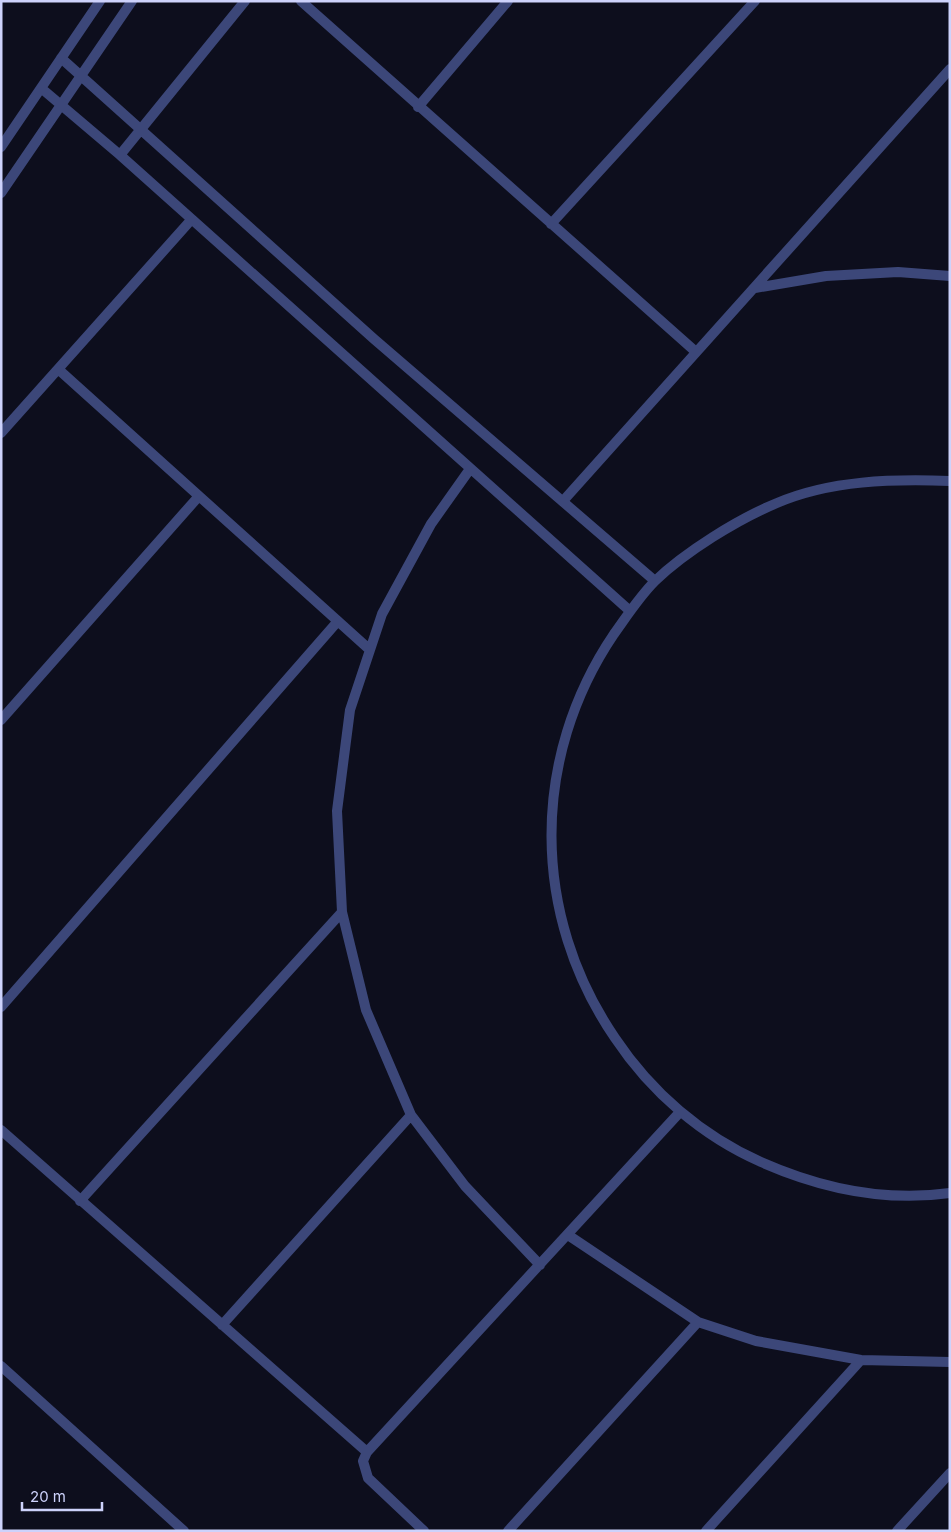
<svg xmlns="http://www.w3.org/2000/svg" width="951" height="1532" viewBox="0 0 951 1532" font-family="Inter,sans-serif">
  <style>
    .lines { fill: none; stroke-linecap: round; stroke-linejoin: round }
    .minor { stroke: #3c4779; stroke-width: 10 }
  </style>
  <rect width="100%" height="100%" fill="#0d0e1d"/>
  <g class="lines">
    <path class="minor" d="M301 1 696 352
      M61 58 374 339 655 581
      M41 88 120 155 630 611
      M418 107 508 1
      M1 147 100 1
      M120 155 245 1
      M1 193 132 1
      M551 224 755 1
      M755 288 826 276 898 272 950 276
      M58 369 370 650
      M1 433 191 220
      M470 469 431 524 382 614 350 710 337 811 342 912 366 1010 411 1115 465 1186 540 1265
      M950 481C892 479 831 480 777 503 738 519 685 552 655 581 639 597 627 616 614 634 530 758 531 915 615 1038 651 1092 702 1136 761 1162 820 1188 885 1202 950 1193
      M563 501 950 69
      M1 720 199 496
      M1 1007 338 621
      M1 1130 367 1452
      M80 1201 342 912
      M568 1235 698 1322 756 1341 861 1360 950 1362
      M222 1325 411 1115
      M1 1366 184 1531
      M424 1531 368 1478 363 1461 367 1452 680 1112
      M508 1531 698 1322
      M706 1531 861 1360
      M897 1531 950 1473"/>
  </g>
  <rect width="951" height="1532" fill="none" stroke="#cdd2fb" stroke-width="5"/>
  <path d="M22 1502v8h80v-8" fill="none" stroke="#cdd2fb" stroke-width="2.5"/>
  <text x="30" y="1502" font-size="15" fill="#cdd2fb" stroke="#0d0e1d" stroke-width="4" paint-order="stroke">20 m</text>
</svg>
